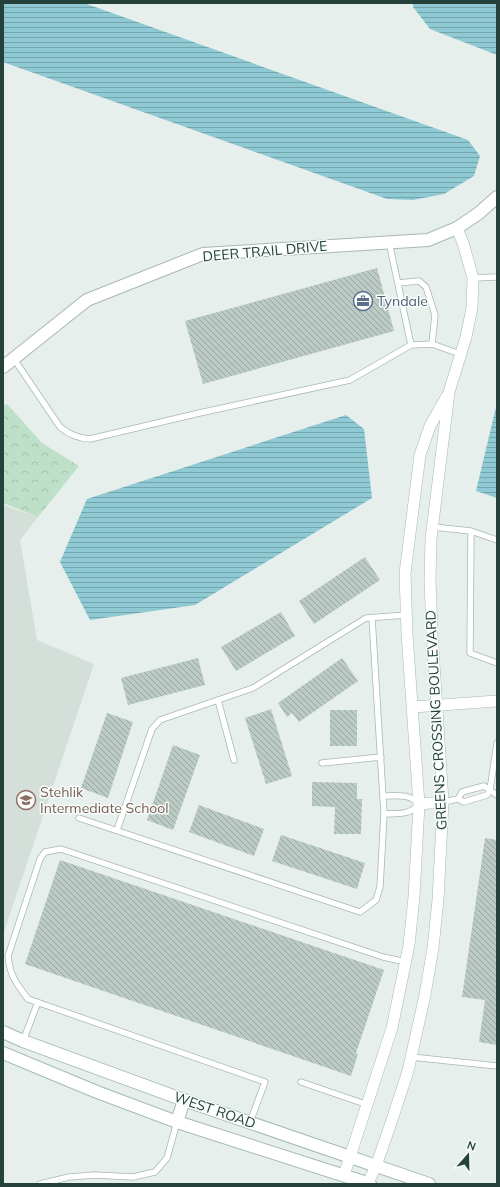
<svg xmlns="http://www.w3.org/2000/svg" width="500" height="1187" viewBox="0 0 500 1187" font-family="Mulish,sans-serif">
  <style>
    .built { fill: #d4dfda }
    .forest { fill: url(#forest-crowns) }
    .water { fill: url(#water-rules) }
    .building { fill: url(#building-back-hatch) }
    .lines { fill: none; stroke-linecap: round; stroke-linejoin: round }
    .service-casing { stroke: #a8b8b2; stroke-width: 7 }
    .minor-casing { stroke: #a8b8b2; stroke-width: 12 }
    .tertiary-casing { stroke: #a8b8b2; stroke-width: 14 }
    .secondary-casing { stroke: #a4bbb3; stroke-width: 14 }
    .service { stroke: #fff; stroke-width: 5.5 }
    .minor { stroke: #fff; stroke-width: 11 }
    .tertiary { stroke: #fff; stroke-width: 12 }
    .secondary { stroke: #fff; stroke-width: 12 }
    .labels { text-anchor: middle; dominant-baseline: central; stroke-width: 3; stroke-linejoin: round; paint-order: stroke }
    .street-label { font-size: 14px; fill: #24423a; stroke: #f7fbf9 }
    .service-label { font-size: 14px; fill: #4e5e75; stroke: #f7fbf9; text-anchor: start }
    .education-label { font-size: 14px; fill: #785e54; stroke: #f7fbf9; text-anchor: start }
  </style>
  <defs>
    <pattern id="forest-crowns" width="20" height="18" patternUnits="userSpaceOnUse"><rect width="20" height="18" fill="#bfe0c8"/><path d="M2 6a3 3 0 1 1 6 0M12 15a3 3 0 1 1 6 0" fill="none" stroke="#a4c1ad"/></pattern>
    <pattern id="water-rules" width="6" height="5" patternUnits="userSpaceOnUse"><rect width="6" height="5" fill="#8ec9d4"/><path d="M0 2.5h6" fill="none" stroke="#74a5ad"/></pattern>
    <pattern id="building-back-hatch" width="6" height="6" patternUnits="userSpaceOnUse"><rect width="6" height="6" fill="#bbcac4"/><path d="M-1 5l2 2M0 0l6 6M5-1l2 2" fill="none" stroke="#98a6a0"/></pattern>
  </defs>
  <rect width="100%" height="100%" fill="#e6efeb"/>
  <path class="built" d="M3 505 38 517 20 540 37 640 94 664 3 935Z"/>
  <path class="forest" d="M7 404 42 443 79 466 38 517 3 503V406Z"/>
  <path class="water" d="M3 3H84L468 140 480 156 474 176 444 194 413 200 387 199 3 62Z
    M413 3H497V55L430 29 413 7Z
    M497 403V498L476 491Z
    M346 415 364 429 372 498 195 605 90 620 60 562 87 499Z"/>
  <path class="building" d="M377 268 394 331 203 384 185 321Z
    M365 557 380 580 314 624 299 601Z
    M281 612 295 636 236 671 221 647Z
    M198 658 205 685 128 705 121 678Z
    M342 658 358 681 299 722 292 713 287 717 278 703Z
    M271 709 292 776 266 784 245 718Z
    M330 710H357V746H330Z
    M107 713 133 722 108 798 81 788Z
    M173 745 200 755 173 830 147 820Z
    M312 782 357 783V799H362L361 834H334L335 807 312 806Z
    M199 805 264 829 254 856 189 832Z
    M281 835 365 863 357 889 272 861Z
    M485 838 497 840V1045L479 1042 485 1000 462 997Z
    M60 860 384 970 356 1053 358 1054 351 1076 25 964Z"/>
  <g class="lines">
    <defs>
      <path id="service" d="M389 242 411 345
        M473 278 497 277
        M398 283 419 281 426 287 435 315 432 344
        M14 359 60 427C70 435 78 438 90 439L195 414 350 380 411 345 432 344 460 354
        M433 527 471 531 470 653 497 663
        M471 531 497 540
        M218 700 234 760
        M322 763 381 757
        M384 796C397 796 409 793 419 804 409 816 398 813 384 814
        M458 799 462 792 484 786 497 795
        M443 802 458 799 464 802 487 795 490 790 497 743
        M79 818 360 912 376 900 380 887 384 814 372 618
        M117 830 152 729 160 720 253 688 366 618 407 615
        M23 1041 38 1002
        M411 1057 497 1066
        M301 1082 368 1105
        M250 1122 265 1082 28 999C16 983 10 976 8 956L40 859 45 852 61 849 383 957 406 962
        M40 1184 69 1177 95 1175 133 1177 155 1172 167 1158 177 1122"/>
      <path id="minor" d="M413 707 497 701
        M419 804 443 802
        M344 1175 392 1028 409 945 414 897 419 804 407 634 405 573 420 455 430 426 447 396
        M368 1183 376 1166 392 1120 408 1071 425 995 433 948 438 900 443 802 432 633 430 579 431 539 449 392 466 337 472 308 473 278 463 243 457 228"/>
      <path id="tertiary" d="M3 367 87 300 203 254 428 240 457 228 479 213 497 197"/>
      <path id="secondary" d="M3 1032 23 1041 184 1100 429 1184
        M3 1053 97 1092 177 1122 370 1184
        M177 1122 184 1100"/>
    </defs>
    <use href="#service" class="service-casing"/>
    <use href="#minor" class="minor-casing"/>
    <use href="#tertiary" class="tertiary-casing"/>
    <use href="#secondary" class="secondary-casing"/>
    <use href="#service" class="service"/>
    <use href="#minor" class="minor"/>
    <use href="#tertiary" class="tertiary"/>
    <use href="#secondary" class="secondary"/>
  </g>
  <defs>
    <symbol id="office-ring" viewBox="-11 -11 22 22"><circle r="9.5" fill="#f7fbf9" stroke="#5c6f8a" stroke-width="1.5"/><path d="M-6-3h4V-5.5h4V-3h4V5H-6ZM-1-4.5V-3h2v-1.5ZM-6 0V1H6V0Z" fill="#5c6f8a"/></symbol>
    <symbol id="school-ring" viewBox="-11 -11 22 22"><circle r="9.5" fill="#f7fbf9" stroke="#8d6e63" stroke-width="1.5"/><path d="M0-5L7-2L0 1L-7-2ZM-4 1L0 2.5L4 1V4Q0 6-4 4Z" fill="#8d6e63"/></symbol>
  </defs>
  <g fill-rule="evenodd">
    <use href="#office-ring" x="352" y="290" width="22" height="22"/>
    <use href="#school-ring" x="15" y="789" width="22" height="22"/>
  </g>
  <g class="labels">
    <g class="street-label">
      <text transform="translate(265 251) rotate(-5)">DEER TRAIL DRIVE</text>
      <text transform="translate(436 720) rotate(-93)">GREENS CROSSING BOULEVARD</text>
      <text transform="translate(215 1110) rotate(19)">WEST ROAD</text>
    </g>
    <g class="service-label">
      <text x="377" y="301">Tyndale</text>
    </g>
    <g class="education-label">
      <text x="40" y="792">Stehlik<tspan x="40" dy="16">Intermediate School</tspan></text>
    </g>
  </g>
  <rect width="500" height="1187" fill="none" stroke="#24423a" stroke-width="8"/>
  <g transform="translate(468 1155) rotate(20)" stroke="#f7fbf9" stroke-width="3" paint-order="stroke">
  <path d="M0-3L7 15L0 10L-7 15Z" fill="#24423a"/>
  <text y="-6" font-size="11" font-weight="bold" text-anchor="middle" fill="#24423a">N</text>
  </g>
</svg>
